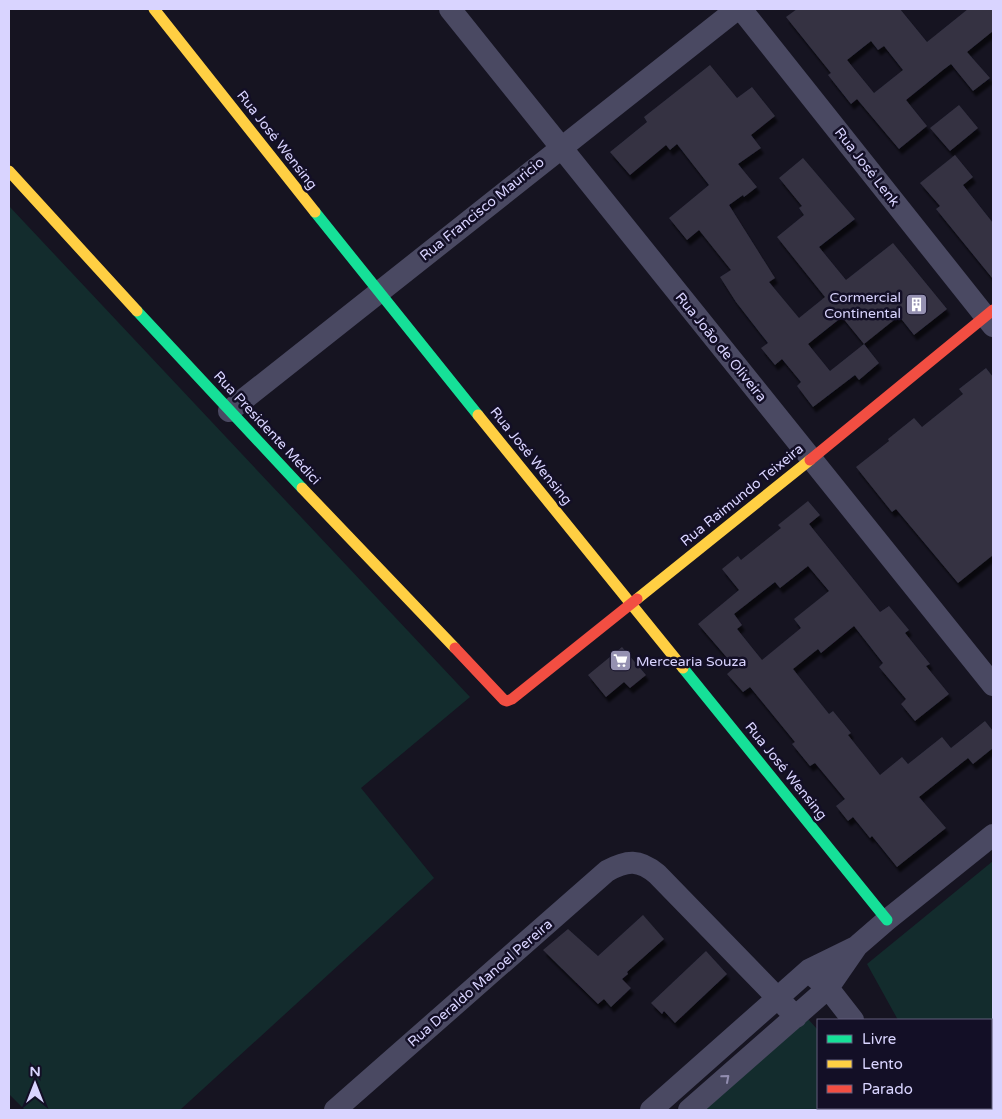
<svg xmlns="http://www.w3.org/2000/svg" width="1002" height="1119" viewBox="0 0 1002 1119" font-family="'Varela Round',sans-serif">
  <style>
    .green { fill: #132c2d }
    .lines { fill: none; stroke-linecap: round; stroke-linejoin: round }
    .stream { stroke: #0d2144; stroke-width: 5.5 }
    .building { fill: #343243; fill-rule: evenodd; filter: url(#shadow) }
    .street { stroke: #4a4962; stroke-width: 22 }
    .fast { stroke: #16e098; stroke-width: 11 }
    .slow { stroke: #ffcf43; stroke-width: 11 }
    .jam { stroke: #f24e42; stroke-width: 11 }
    .oneway { stroke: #928eb0 }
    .labels { text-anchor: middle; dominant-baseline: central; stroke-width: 5; stroke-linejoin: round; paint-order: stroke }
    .street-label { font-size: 14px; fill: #d9d4ff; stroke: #130f26 }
    .poi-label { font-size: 14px; fill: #d9d4ff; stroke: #130f26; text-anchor: end }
  </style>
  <defs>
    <filter id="shadow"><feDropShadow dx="3" dy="5.5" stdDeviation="1" flood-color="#0009"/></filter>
  </defs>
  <rect width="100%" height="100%" fill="#161421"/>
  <path class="green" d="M9 206 470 697 361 788 434 878 180 1110H25L9 1094Z
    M993 861V1110H977L975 1108H991V1020H898L867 964Z
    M808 1019 818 1030V1108H884L887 1110H704Z"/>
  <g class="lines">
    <path class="stream" d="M991 1028 993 1027"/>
  </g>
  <path class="building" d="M797 9H900L927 42 968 9H993V31L967 52 990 78 973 91 951 64 943 70 906 100 927 126 899 149 857 99 851 104 828 75 831 73 786 17ZM871 41 878 50 884 46 903 70 874 93 847 60Z
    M710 65 737 98 752 87 775 116 751 135 761 148 738 164 757 187 744 197 743 195 729 205 775 278 769 282 799 318 825 297 777 237 804 215 799 208 802 206 779 178 803 158 855 219 819 247 846 280 893 243 947 309 914 335 899 316 864 344 879 363 859 380 855 375 813 407 797 386 801 382 782 359 775 365 761 348 768 343 736 302 720 277 731 270 699 230 687 240 669 218 709 185 677 144 670 150 666 145 630 175 610 152 647 122 644 117ZM842 317 864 344 830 371 808 344Z
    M959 105 978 128 950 151 930 128Z
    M955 155 973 177 963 185 993 223V279L936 209 940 206 920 183Z
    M986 368 993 377V555L958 583 896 509 892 512 856 467 889 441 888 439 914 418 922 427 963 394 959 389Z
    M808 501 820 515 809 524 880 612 889 606 909 630 905 633 930 664 926 666 949 694 915 721 901 704 906 699 879 667 883 663 854 626 821 653 818 649 793 669 829 714 833 711 851 733 848 735 880 775 902 757 908 764 942 737 951 748 985 721 993 731V748L973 764 968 758 919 797 946 828 897 867 872 836 870 838 853 817 848 821 836 806 845 799 815 763 810 766 792 744 795 742 750 687 743 692 727 674 735 667 698 624 739 590 722 569 738 556 741 560 781 528 778 525ZM808 566 829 591 794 619 801 628 762 660 737 629 742 625 734 614 775 582 780 588Z
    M622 647 646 675 630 688 624 682 606 697 588 675Z
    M643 915 664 939 627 972 628 974 622 979 631 988 611 1007 604 999 598 1004 543 950 568 929 598 956Z
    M706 951 727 974 675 1023 664 1011 662 1014 651 1003Z"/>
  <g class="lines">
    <path class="street" d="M450 9 993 685
      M741 9 993 326
      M229 411 737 9
      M816 978 828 988 853 1020
      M924 1108 926 1110
      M335 1110 607 871C627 860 639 859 657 874L796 1017
      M651 1110 809 970 856 947
      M689 1110 828 988 857 946 887 920 993 835"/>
    <path class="fast" d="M315 212 478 415
      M137 311 302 488
      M683 668 887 920"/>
    <path class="slow" d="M154 9 315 212
      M9 171 137 311
      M478 415 683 668
      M302 488 455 648
      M637 599 810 460"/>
    <path class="jam" d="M810 460 993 310
      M455 648 504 700 507 701 512 699 637 599"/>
  </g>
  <defs><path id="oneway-chevron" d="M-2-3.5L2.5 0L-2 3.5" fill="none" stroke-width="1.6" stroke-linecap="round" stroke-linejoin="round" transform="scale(1.25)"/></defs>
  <use class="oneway" href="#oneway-chevron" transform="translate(726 1078) rotate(-41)"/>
  <defs>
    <symbol id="building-square" viewBox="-11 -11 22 22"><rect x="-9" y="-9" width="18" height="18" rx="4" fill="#9591b1" stroke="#130f26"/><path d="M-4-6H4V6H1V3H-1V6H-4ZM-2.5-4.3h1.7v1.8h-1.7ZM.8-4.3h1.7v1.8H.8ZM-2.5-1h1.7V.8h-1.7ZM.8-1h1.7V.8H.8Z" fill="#fff"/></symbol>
    <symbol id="supermarket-square" viewBox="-11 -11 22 22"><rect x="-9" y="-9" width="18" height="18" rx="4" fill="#9591b1" stroke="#130f26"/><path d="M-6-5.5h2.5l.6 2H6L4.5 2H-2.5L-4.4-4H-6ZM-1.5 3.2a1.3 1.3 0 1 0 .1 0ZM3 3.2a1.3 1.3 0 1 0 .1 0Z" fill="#fff"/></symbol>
  </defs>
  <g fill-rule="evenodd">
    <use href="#building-square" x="904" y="292" width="25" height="25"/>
    <use href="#supermarket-square" x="608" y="648" width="25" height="25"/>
  </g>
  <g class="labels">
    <g class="street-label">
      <text transform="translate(277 140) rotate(52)">Rua José Wensing</text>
      <text transform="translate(867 167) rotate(52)">Rua José Lenk</text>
      <text transform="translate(482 209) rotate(-39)">Rua Francisco Mauricio</text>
      <text transform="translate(721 347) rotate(51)">Rua João de Oliveira</text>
      <text transform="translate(267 428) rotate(47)">Rua Presidente Médici</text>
      <text transform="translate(531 456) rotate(51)">Rua José Wensing</text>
      <text transform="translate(742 495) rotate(-39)">Rua Raimundo Teixeira</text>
      <text transform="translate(786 771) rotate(51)">Rua José Wensing</text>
      <text transform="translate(480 983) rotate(-41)">Rua Deraldo Manoel Pereira</text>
    </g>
    <g class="poi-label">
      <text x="901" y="297">Cormercial<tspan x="901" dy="16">Continental</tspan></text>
      <text x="636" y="661" text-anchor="start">Mercearia Souza</text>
    </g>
  </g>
  <rect width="1002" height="1119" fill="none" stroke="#d9d4ff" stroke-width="20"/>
  <rect x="817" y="1019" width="175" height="90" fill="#130f26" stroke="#625e7d"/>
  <rect x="827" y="1035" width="25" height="8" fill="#16e098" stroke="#625e7d"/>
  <text x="862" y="1044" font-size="15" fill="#d9d4ff">Livre</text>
  <rect x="827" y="1060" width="25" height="8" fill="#ffcf43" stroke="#625e7d"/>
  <text x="862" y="1069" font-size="15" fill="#d9d4ff">Lento</text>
  <rect x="827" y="1085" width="25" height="8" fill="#f24e42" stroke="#625e7d"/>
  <text x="862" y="1094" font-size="15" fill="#d9d4ff">Parado</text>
  <g transform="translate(35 1084)" stroke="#130f26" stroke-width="4" paint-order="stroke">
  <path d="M0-4L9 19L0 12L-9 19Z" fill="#d9d4ff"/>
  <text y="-8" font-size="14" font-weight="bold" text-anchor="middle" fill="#d9d4ff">N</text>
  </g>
</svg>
